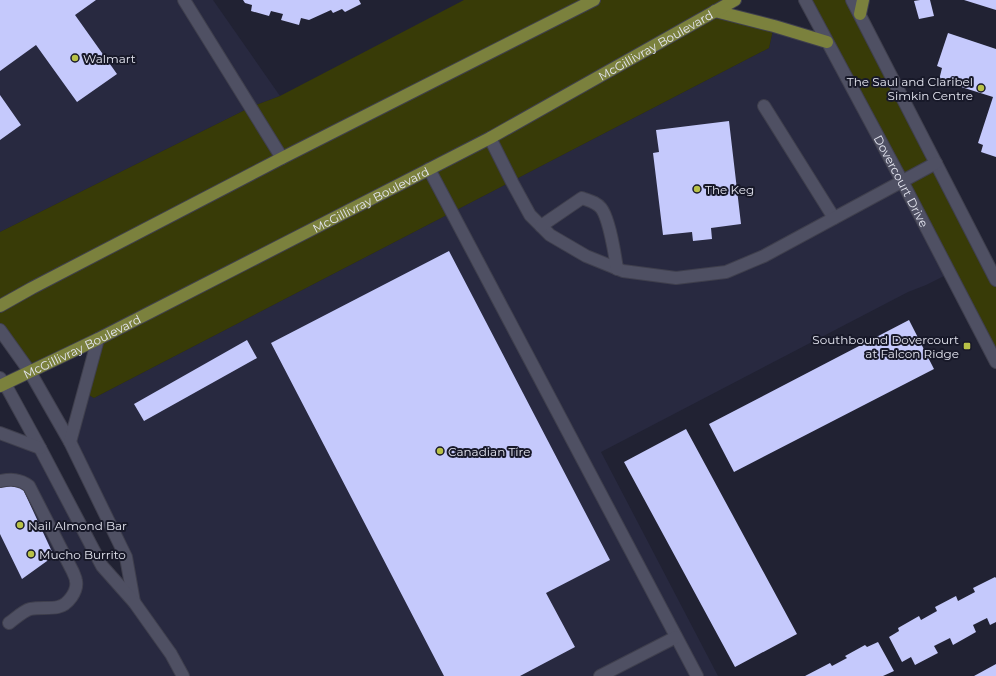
<svg xmlns="http://www.w3.org/2000/svg" width="996" height="676" viewBox="0 0 996 676" font-family="Montserrat,sans-serif">
  <style>
    .built { fill: #282940 }
    .green { fill: #383b07 }
    .building { fill: #c5c9fc }
    .lines { fill: none; stroke-linecap: round; stroke-linejoin: round }
    .minor-casing { stroke: #3f3f4d; stroke-width: 14 }
    .major-casing { stroke: #3f3f4d; stroke-width: 14 }
    .minor { stroke: #4f5063; stroke-width: 12 }
    .major { stroke: #7b813d; stroke-width: 12 }
    .poi-dot { fill: #b8c147; stroke: #181929; stroke-width: 1.5 }
    .labels { text-anchor: middle; dominant-baseline: central; stroke-width: 4; stroke-linejoin: round; paint-order: stroke }
    .street-label { font-size: 12px; fill: #e4e5f0; stroke: #181929 }
    .poi-label { font-size: 12px; fill: #e4e5f0; stroke: #181929; text-anchor: start }
  </style>
  <rect width="100%" height="100%" fill="#212233"/>
  <path class="built" d="M0 0H213L280 96 251 107 0 232Z
    M774 26 827 42 950 273 926 285 908 292 601 452 718 676H0V433L40 448 102 566 133 601 126 557 70 442 84 392 94 398 769 48Z"/>
  <path class="green" d="M464 0H735L716 10 774 26 769 48 94 398 84 392 98 340 30 372 0 330V232L251 107 280 96Z
    M805 0H852L996 280V362Z"/>
  <path class="building" d="M0 0H96L75 15 117 74 77 102 36 45 0 71Z
    M243 0H359L361 4 345 12 342 9 333 13 331 10 309 20 301 18 299 25 281 20 283 14 271 11 269 16 251 11 252 5 245 3Z
    M920 0H930L934 16 919 19 914 1Z
    M964 0H996V10Z
    M948 33 996 49V157L981 152 983 145 978 143 993 97 939 80 942 68 937 66Z
    M0 95 21 125 0 140Z
    M729 121 741 224 711 228 712 239 693 241 692 232 663 235 653 153 659 152 656 130Z
    M449 251 610 560 546 593 575 647 520 676H444L271 343Z
    M909 320 934 369 734 472 709 424Z
    M247 340 257 358 144 421 134 404Z
    M686 429 797 634 735 667 624 462Z
    M10 485 14 487H22L54 556 22 579 0 534V487Z
    M995 577 996 578V622L990 625 987 618 973 625 976 632 969 636 953 645 950 638 934 646 938 653 915 665 911 657 902 662 889 637 899 631 898 628 919 616 921 620 937 611 935 607 956 596 958 601 975 592 973 588Z
    M878 642 894 671 883 676H805L830 663 832 666 847 658 845 656 865 645 867 647Z
    M996 664V676H974Z"/>
  <g class="lines">
    <defs>
      <g id="minor">
        <path d="M184 0 282 158"/>
        <path id="s1" d="M805 0 902 181 996 362"/>
        <path d="M852 0 996 280"/>
        <path d="M764 106 834 218"/>
        <path d="M490 138 512 182 530 215 550 235 586 256 623 271 676 278 726 272 764 256 936 163"/>
        <path d="M429 169 697 676"/>
        <path d="M541 226 582 198C590 201 596 202 601 208 609 218 615 255 617 269"/>
        <path d="M0 330 30 372 70 442 126 557 134 602"/>
        <path d="M0 378 5 384 40 448 102 566 134 602 171 654 183 676"/>
        <path d="M0 433 40 448"/>
        <path d="M70 442 98 339"/>
        <path d="M0 481C11 479 20 479 29 486L73 572C74 575 76 578 76 581 78 591 68 605 58 607 49 609 40 607 30 609 23 611 16 618 9 623"/>
        <path d="M600 676 676 637"/>
      </g>
      <g id="major">
        <path d="M715 11 774 26 827 42"/>
        <path d="M860 14 863 0"/>
        <path d="M0 306 32 288 282 158 594 0"/>
        <path id="s2" d="M0 386 98 339 490 138 735 0"/>
      </g>
    </defs>
    <use href="#minor" class="minor-casing"/>
    <use href="#major" class="major-casing"/>
    <use href="#minor" class="minor"/>
    <use href="#major" class="major"/>
  </g>
  <g class="poi-dot">
    <circle cx="75" cy="58" r="4"/>
    <circle cx="981" cy="88" r="4"/>
    <circle cx="697" cy="189" r="4"/>
    <rect x="963" y="342" width="8" height="8" rx="2"/>
    <circle cx="440" cy="451" r="4"/>
    <circle cx="20" cy="525" r="4"/>
    <circle cx="31" cy="554" r="4"/>
  </g>
  <g class="labels">
    <g class="street-label">
      <text stroke="none"><textPath href="#s2" startOffset="739">McGillivray Boulevard</textPath></text>
      <text stroke="none"><textPath href="#s1" startOffset="205">Dovercourt Drive</textPath></text>
      <text stroke="none"><textPath href="#s2" startOffset="415">McGillivray Boulevard</textPath></text>
      <text stroke="none"><textPath href="#s2" startOffset="91">McGillivray Boulevard</textPath></text>
    </g>
    <g class="poi-label">
      <text x="83" y="58">Walmart</text>
      <text x="973" y="81" text-anchor="end">The Saul and Claribel<tspan x="973" dy="14">Simkin Centre</tspan></text>
      <text x="705" y="189">The Keg</text>
      <text x="959" y="339" text-anchor="end">Southbound Dovercourt<tspan x="959" dy="14">at Falcon Ridge</tspan></text>
      <text x="448" y="451">Canadian Tire</text>
      <text x="28" y="525">Nail Almond Bar</text>
      <text x="39" y="554">Mucho Burrito</text>
    </g>
  </g>
</svg>
